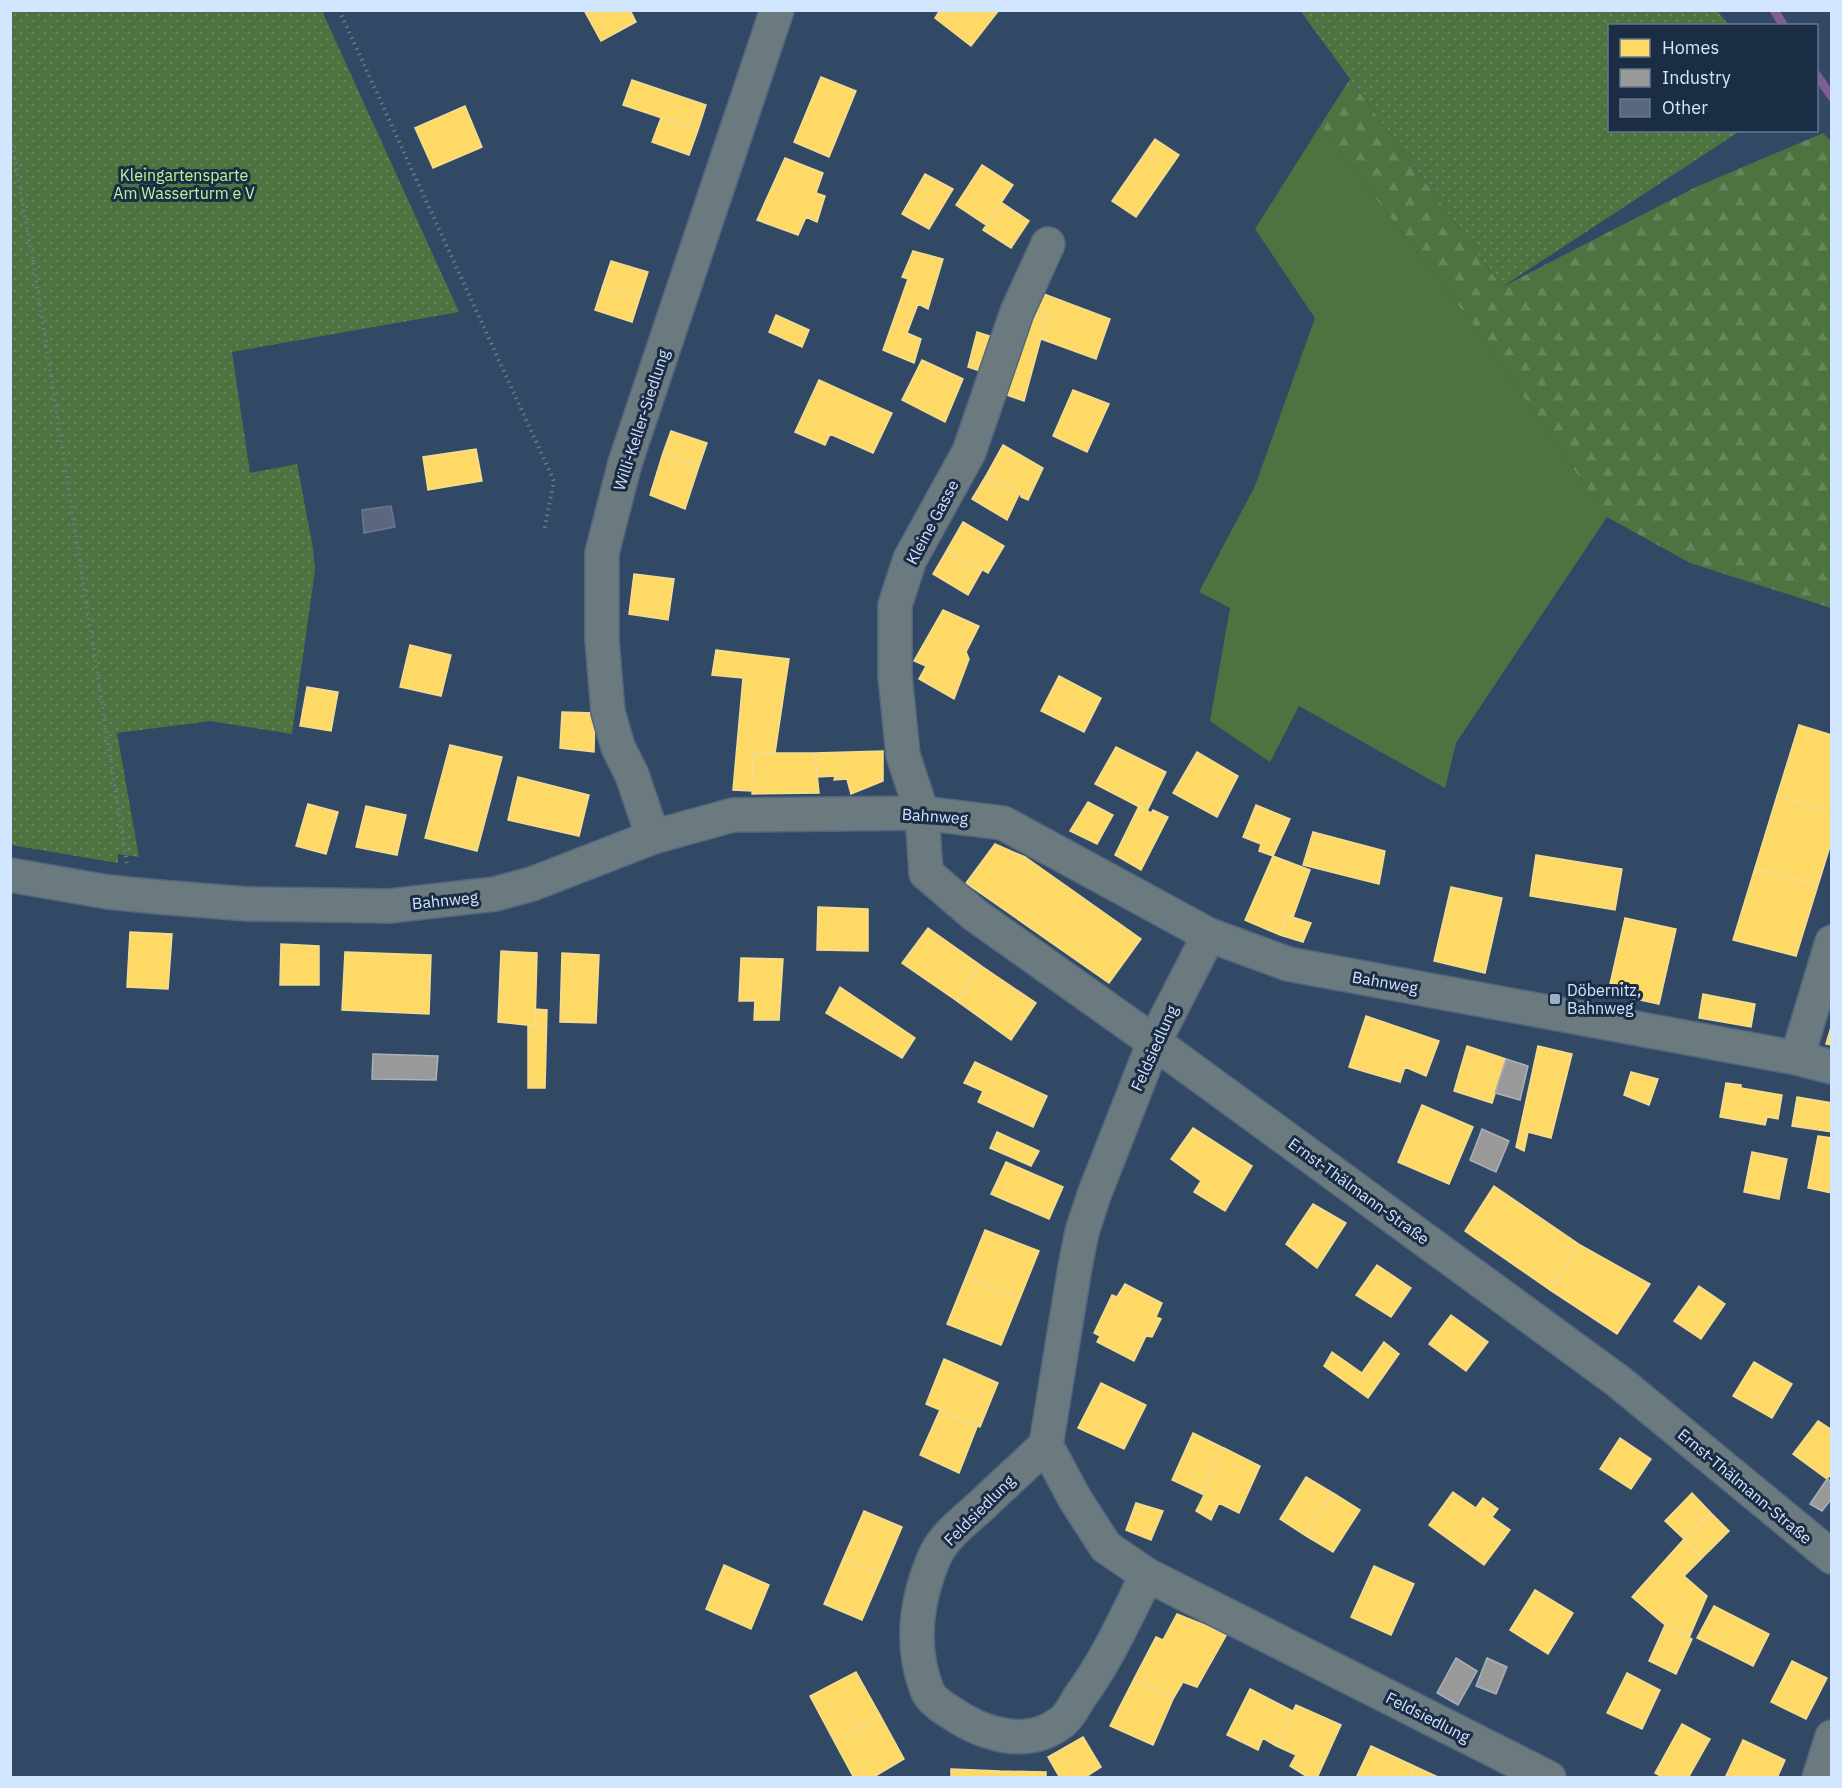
<svg xmlns="http://www.w3.org/2000/svg" width="1842" height="1788" viewBox="0 0 1842 1788" font-family="'IBM Plex Sans',sans-serif">
  <style>
    .grass { fill: #4d7340 }
    .forest { fill: url(#forest-firs) }
    .park { fill: url(#park-dots) }
    .homes { fill: #ffd966; stroke: #f2dd94; stroke-width: 1.5 }
    .industry { fill: #999; stroke: #aab0b8; stroke-width: 1.5 }
    .lines { fill: none; stroke-linecap: round; stroke-linejoin: round }
    .stream { stroke: #815c97; stroke-width: 9 }
    .building { fill: #5a677f; stroke: #6b7790; stroke-width: 1.5 }
    .minor-casing { stroke: #53667d; stroke-width: 36 }
    .path { stroke: #6b7983; stroke-width: 4; stroke-dasharray: 1.5 4.5; stroke-linecap: butt }
    .minor { stroke: #6a7a7f; stroke-width: 33 }
    .poi-dot { fill: #9bafc9; stroke: #1b2d45; stroke-width: 2 }
    .labels { text-anchor: middle; dominant-baseline: central; stroke-width: 6; stroke-linejoin: round; paint-order: stroke }
    .park-label { font-size: 16px; fill: #baf699; stroke: #1b2d45 }
    .street-label { font-size: 16px; fill: #d3e6ff; stroke: #1b2d45 }
    .poi-label { font-size: 16px; fill: #d3e6ff; stroke: #1b2d45; text-anchor: start }
  </style>
  <defs>
    <pattern id="forest-firs" width="22" height="20" patternUnits="userSpaceOnUse" patternTransform="scale(1.5)"><rect width="22" height="20" fill="#4d7340"/><path d="M5 1l3.5 6h-7zM16 11l3.5 6h-7z" fill="#66875d"/></pattern>
    <pattern id="park-dots" width="8" height="8" patternUnits="userSpaceOnUse" patternTransform="scale(1.5)"><rect width="8" height="8" fill="#4d7340"/><path d="M2 2h.1M6 6h.1" fill="none" stroke="#66875d" stroke-width="1.8" stroke-linecap="round"/></pattern>
  </defs>
  <rect width="100%" height="100%" fill="#324965"/>
  <path class="grass" d="M1320 126 1475 327 1607 517 1456 743 1445 788 1299 706 1270 762 1210 721 1230 608 1199 592 1255 486 1315 318 1255 229Z"/>
  <path class="forest" d="M1350 79 1502 287 1696 187 1823 133 1832 142 1831 608 1690 563 1607 517 1475 327 1320 126Z"/>
  <path class="park" d="M1303 10 1717 11 1729 25 1610 26V130L1740 131 1502 287 1302 13Z
    M10 11H322L459 312 232 352 250 473 297 464 313 548 315 570 292 734 210 721 117 733 139 857 118 854V863L11 845Z"/>
  <path class="homes" d="M584 10H630L636 22 601 41Z
    M940 10H999L971 46 935 18Z
    M821 77 856 91 829 157 794 142Z
    M632 80 706 105 698 130 623 105Z
    M465 106 482 147 433 168 415 128Z
    M661 118 698 130 689 155 652 142Z
    M1155 139 1179 155 1136 217 1112 201Z
    M785 158 823 173 816 193 825 196 817 222 806 217 798 235 757 220Z
    M982 165 1013 185 986 225 956 205Z
    M925 174 953 189 929 229 902 214Z
    M1001 202 1029 221 1011 248 983 230Z
    M913 251 943 259 928 309 918 304 907 333 921 339 914 363 883 350 908 279 902 277Z
    M611 261 648 272 640 297 603 285Z
    M603 285 640 297 632 322 595 310Z
    M1036 291 1110 319 1096 359 1041 339 1047 316 1023 310Z
    M1023 310 1047 316 1024 401 1001 393Z
    M776 315 809 330 802 347 769 332Z
    M977 332 999 339 989 374 968 367Z
    M922 360 963 379 945 422 902 400Z
    M819 380 892 413 873 453 830 434 825 445 795 432Z
    M1073 390 1109 404 1087 452 1053 436Z
    M671 431 707 443 699 466 663 453Z
    M1003 445 1043 468 1028 500 1021 497 1020 492 987 474Z
    M476 449 482 481 428 490 423 457Z
    M663 453 699 466 685 509 650 495Z
    M987 474 1020 492 1007 520 972 499Z
    M963 522 1004 546 988 573 947 550Z
    M947 550 982 570 968 595 933 574Z
    M634 574 674 579 668 620 629 614Z
    M943 610 979 626 966 652 969 659 954 699 919 679 926 666 914 661Z
    M410 645 451 655 441 696 400 687Z
    M716 650 789 659 775 753H753L752 791 733 790 743 678 712 675Z
    M1059 676 1101 698 1084 732 1041 711Z
    M307 687 338 692 331 731 300 726Z
    M562 712 595 713 594 752 560 748Z
    M1799 725 1832 735V812L1777 796Z
    M450 745 502 757 477 851 425 838Z
    M1116 747 1166 772 1147 811 1095 784Z
    M883 751V781L851 794 847 779 834 780 835 776 817 777 815 753Z
    M1197 752 1238 776 1217 817 1173 793Z
    M753 753H815L819 793 752 794Z
    M518 777 589 795 579 836 508 820Z
    M1777 796 1832 812V840L1818 885 1755 868Z
    M1088 802 1113 815 1097 844 1070 831Z
    M308 804 338 812 326 854 296 846Z
    M1256 805 1290 819 1273 856 1259 851 1261 844 1243 837Z
    M366 806 406 815 397 855 356 847Z
    M1139 806 1151 813 1153 810 1168 817 1141 870 1115 855Z
    M1313 832 1385 851 1379 884 1303 865Z
    M995 844 1025 857 1141 939 1109 983 966 883Z
    M1536 855 1622 869 1615 910 1530 896Z
    M1273 856 1310 870 1293 917 1286 915 1280 935 1245 920Z
    M1755 868 1818 885 1796 956 1733 940Z
    M1451 887 1502 898 1485 973 1434 961Z
    M818 907 868 909V951L817 950Z
    M1286 915 1311 923 1303 942 1280 935Z
    M1625 918 1676 929 1659 1004 1608 993Z
    M928 928 980 965 957 1001 902 963Z
    M130 932 172 934 168 989 127 987Z
    M281 944 319 946V985H280Z
    M501 951 537 953 535 1026 498 1022Z
    M345 952 431 955 429 1014 342 1010Z
    M562 953 599 955 596 1023 560 1022Z
    M741 958 783 959 779 1020H754L755 1001H739Z
    M980 965 1036 1003 1011 1040 957 1001Z
    M840 987 915 1038 902 1058 826 1013Z
    M1703 994 1755 1004 1751 1027 1699 1018Z
    M535 1009 547 1010 545 1088H528V1025L535 1026Z
    M1366 1016 1439 1041 1426 1076 1405 1067 1400 1082 1349 1067Z
    M1832 1024V1045L1826 1044Z
    M1467 1046 1506 1059 1492 1103 1454 1091Z
    M1538 1046 1572 1054 1551 1138 1528 1132 1524 1151 1516 1147Z
    M975 1062 1047 1096 1033 1127 978 1102 983 1091 964 1083Z
    M1631 1072 1658 1079 1649 1105 1624 1095Z
    M1726 1083 1741 1085V1088L1782 1095 1778 1119 1767 1117 1765 1125 1720 1117Z
    M1797 1097 1832 1103V1132L1792 1126Z
    M1422 1105 1473 1127 1449 1184 1398 1162Z
    M1193 1128 1252 1166 1225 1211 1194 1192 1201 1181 1171 1159Z
    M997 1132 1039 1151 1031 1166 990 1148Z
    M1818 1136 1832 1138V1193L1808 1188Z
    M1752 1152 1787 1159 1779 1199 1744 1192Z
    M1006 1162 1063 1187 1049 1219 991 1194Z
    M1494 1186 1580 1245 1550 1290 1465 1231Z
    M1313 1204 1346 1223 1317 1268 1286 1244Z
    M985 1230 1039 1251 1020 1298 966 1277Z
    M1580 1245 1650 1284 1617 1334 1550 1290Z
    M1377 1265 1411 1288 1391 1317 1356 1295Z
    M966 1277 1020 1298 1001 1345 947 1324Z
    M1125 1284 1162 1303 1156 1317 1161 1319 1152 1337 1146 1336 1134 1361 1097 1342 1100 1336 1094 1333 1112 1295 1117 1297Z
    M1699 1286 1725 1304 1701 1339 1674 1321Z
    M1451 1315 1488 1342 1466 1371 1429 1344Z
    M1384 1342 1399 1354 1368 1398 1324 1366 1332 1352 1362 1373Z
    M944 1359 998 1383 980 1427 926 1404Z
    M1754 1362 1792 1384 1772 1418 1733 1396Z
    M1101 1383 1146 1405 1124 1449 1078 1428Z
    M940 1410 977 1427 959 1473 920 1455Z
    M1818 1421 1832 1430V1473L1827 1479 1793 1454Z
    M1193 1433 1224 1448 1200 1493 1172 1480Z
    M1620 1438 1651 1459 1631 1489 1600 1469Z
    M1224 1448 1260 1466 1239 1513 1219 1503 1211 1520 1196 1511 1204 1495 1200 1493Z
    M1306 1477 1333 1493 1306 1536 1280 1519Z
    M1453 1492 1476 1508 1483 1498 1498 1509 1492 1517 1510 1530 1484 1565 1429 1525Z
    M1333 1493 1360 1510 1333 1552 1306 1536Z
    M1692 1493 1711 1513 1684 1539 1665 1521Z
    M1136 1503 1163 1511 1151 1540 1126 1530Z
    M864 1511 902 1527 882 1574 844 1557Z
    M1711 1513 1729 1531 1702 1558 1684 1539Z
    M1684 1539 1702 1558 1684 1576 1707 1596 1689 1638 1665 1625 1632 1597Z
    M844 1557 882 1574 862 1620 824 1604Z
    M724 1565 769 1585 751 1629 706 1609Z
    M1374 1566 1414 1584 1391 1635 1351 1617Z
    M1535 1590 1573 1613 1548 1654 1510 1630Z
    M1714 1606 1769 1634 1753 1666 1697 1638Z
    M1177 1614 1227 1634 1197 1687 1183 1682 1173 1699 1134 1679 1156 1637 1163 1640Z
    M1665 1625 1692 1639 1676 1674 1649 1661Z
    M1792 1661 1827 1678 1806 1719 1771 1702Z
    M856 1672 880 1715 834 1741 810 1696Z
    M1627 1673 1660 1690 1642 1729 1607 1713Z
    M1134 1679 1173 1699 1153 1745 1110 1726Z
    M1250 1689 1293 1711 1276 1746 1263 1738 1258 1750 1227 1735Z
    M1296 1705 1341 1725 1317 1778H1309L1290 1766 1296 1755 1276 1746Z
    M880 1715 904 1759 872 1778H854L834 1741Z
    M1682 1724 1710 1739 1688 1778H1664L1655 1773Z
    M1083 1737 1101 1767 1087 1776 1088 1778H1060L1048 1757Z
    M1743 1740 1785 1760 1777 1778H1725Z
    M1371 1746 1414 1766 1409 1778H1356Z
    M1414 1766 1440 1778H1409Z
    M951 1769 999 1771 998 1778H951Z
    M999 1771 1046 1772V1778H998Z"/>
  <path class="industry" d="M373 1054 438 1056 436 1080 372 1079Z
    M1506 1059 1528 1066 1520 1100 1495 1093Z
    M1482 1129 1509 1141 1496 1172 1470 1160Z
    M1827 1479 1832 1482V1498L1822 1511 1810 1504Z
    M1456 1658 1477 1671 1458 1705 1437 1693Z
    M1487 1658 1507 1667 1496 1694 1476 1686Z"/>
  <g class="lines">
    <path class="stream" d="M1774 10 1784 26
      M1816 74 1832 97"/>
  </g>
  <path class="building" d="M391 506 395 527 364 533 362 510Z"/>
  <g class="lines">
    <defs>
      <path id="minor" d="M1048 244 1017 312 969 452 910 559 895 605V676L903 755 922 813 926 873 975 915 1154 1042 1618 1381 1832 1557
        M653 837 632 775 618 747 608 712 602 640V553L625 463 777 10
        M10 875 108 892 159 897 248 904 389 906 495 894 532 884 653 837 733 815 922 813 1003 823 1209 935 1288 964 1797 1058 1832 1067
        M1209 935 1154 1042 1094 1195 1082 1232 1075 1267 1046 1445 1075 1499 1106 1547 1147 1575 1549 1778
        M1797 1058 1832 942
        M1046 1445C1025 1465 1004 1484 983 1504 966 1520 943 1536 934 1558 916 1601 910 1646 927 1690 930 1699 942 1707 950 1712 982 1734 1028 1750 1063 1721 1070 1715 1075 1705 1079 1698 1107 1660 1126 1617 1147 1575
        M1819 1778 1832 1737"/>
    </defs>
    <use href="#minor" class="minor-casing"/>
    <path class="path" d="M339 10 554 481 544 531
      M10 133 33 261 127 864"/>
    <use href="#minor" class="minor"/>
  </g>
  <rect class="poi-dot" x="1549" y="993" width="12" height="12" rx="3"/>
  <g class="labels">
    <g class="park-label">
      <text x="184" y="175">Kleingartensparte<tspan x="184" dy="18">Am Wasserturm e V</tspan></text>
    </g>
    <g class="street-label">
      <text transform="translate(641 420) rotate(-72)">Willi-Keller-Siedlung</text>
      <text transform="translate(932 522) rotate(-62)">Kleine Gasse</text>
      <text transform="translate(935 816) rotate(4)">Bahnweg</text>
      <text transform="translate(445 900) rotate(-6)">Bahnweg</text>
      <text transform="translate(1385 982) rotate(10)">Bahnweg</text>
      <text transform="translate(1154 1048) rotate(-66)">Feldsiedlung</text>
      <text transform="translate(1359 1191) rotate(36)">Ernst-Thälmann-Straße</text>
      <text transform="translate(1745 1486) rotate(40)">Ernst-Thälmann-Straße</text>
      <text transform="translate(979 1510) rotate(-45)">Feldsiedlung</text>
      <text transform="translate(1428 1717) rotate(27)">Feldsiedlung</text>
    </g>
    <g class="poi-label">
      <text x="1567" y="990">Döbernitz,<tspan x="1567" dy="18">Bahnweg</tspan></text>
    </g>
  </g>
  <rect width="1842" height="1788" fill="none" stroke="#d3e6ff" stroke-width="24"/>
  <rect x="1608" y="24" width="210" height="108" fill="#1b2d45" stroke="#65778f" stroke-width="1.5"/>
  <rect x="1620" y="39" width="30" height="18" fill="#ffd966" stroke="#65778f" stroke-width="1.5"/>
  <text x="1662" y="54" font-size="18" fill="#d3e6ff">Homes</text>
  <rect x="1620" y="69" width="30" height="18" fill="#999999" stroke="#65778f" stroke-width="1.5"/>
  <text x="1662" y="84" font-size="18" fill="#d3e6ff">Industry</text>
  <rect x="1620" y="99" width="30" height="18" fill="#5a677f" stroke="#65778f" stroke-width="1.5"/>
  <text x="1662" y="114" font-size="18" fill="#d3e6ff">Other</text>
</svg>
